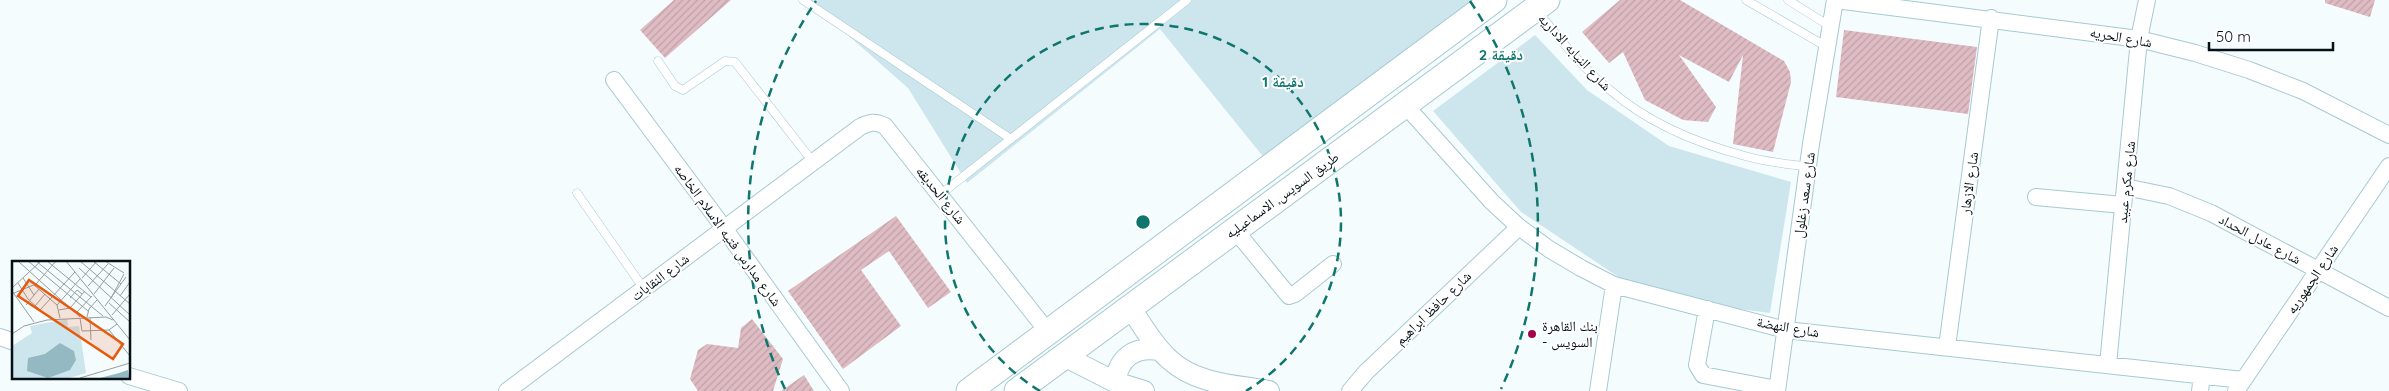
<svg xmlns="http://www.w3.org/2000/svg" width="2389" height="391" viewBox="0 0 2389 391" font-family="Quicksand,'Noto Naskh Arabic',sans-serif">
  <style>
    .green { fill: #cde6ed }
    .building { fill: url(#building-hatch) }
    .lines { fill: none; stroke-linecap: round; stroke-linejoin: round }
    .service-casing { stroke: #a7c9d2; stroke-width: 9 }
    .minor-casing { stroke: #a7c9d2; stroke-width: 18 }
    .tertiary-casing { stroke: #a7c9d2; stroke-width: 22 }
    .primary-casing { stroke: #a7c9d2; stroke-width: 27 }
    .service { stroke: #fff; stroke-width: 8 }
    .minor { stroke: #fff; stroke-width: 16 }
    .tertiary { stroke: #fff; stroke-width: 20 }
    .primary { stroke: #fff; stroke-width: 25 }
    .ring { fill: none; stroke: #0f766e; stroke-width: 2.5; stroke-dasharray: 9 6 }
    .poi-dot { fill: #a10748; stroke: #fff; stroke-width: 2 }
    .labels { text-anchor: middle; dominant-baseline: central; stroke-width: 4; stroke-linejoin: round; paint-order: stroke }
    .street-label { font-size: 14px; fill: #051114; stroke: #fff }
    .poi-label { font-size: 14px; fill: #051114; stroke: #fff; text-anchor: start }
    .inset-road { fill: none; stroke: #959ea0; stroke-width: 1 }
    .view { fill: #e8590c; fill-opacity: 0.15; stroke: #e8590c; stroke-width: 2.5 }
    .inset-edge { fill: none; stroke: #051114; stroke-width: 2.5 }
    .centre { fill: #0f766e; stroke: #fff; stroke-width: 2.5 }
    .ring-label { font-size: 15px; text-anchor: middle; font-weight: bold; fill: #0f766e; stroke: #fff; stroke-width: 4; stroke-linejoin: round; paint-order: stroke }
  </style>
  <defs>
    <pattern id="building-hatch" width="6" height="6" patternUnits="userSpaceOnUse" patternTransform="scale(1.25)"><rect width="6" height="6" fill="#dfbcc3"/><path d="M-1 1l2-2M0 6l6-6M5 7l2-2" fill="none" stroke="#bea1a7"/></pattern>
  </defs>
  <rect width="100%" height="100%" fill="#f5fcfe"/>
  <path class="green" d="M808 0H1476L1265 159 1160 29 967 183 908 88Z
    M1535 35 1587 90 1669 146 1791 182 1770 313 1724 307 1620 278 1521 212 1433 111Z"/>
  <path class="building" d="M674 0H731L665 58 640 30Z
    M1620 0H1680L1784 61 1790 72 1791 82 1773 152 1733 144 1743 55 1729 82 1679 55 1716 107 1708 122 1683 120 1645 100 1623 52 1609 63 1582 32Z
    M2325 0H2375L2370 17 2325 3Z
    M1844 30 1977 47 1968 114 1836 97Z
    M896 216 951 292 928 308 889 251 861 270 901 326 843 369 788 291Z
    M752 319 783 359 773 391H698L690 379 698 350 707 344 738 348 741 328Z
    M804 375 814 391H781Z"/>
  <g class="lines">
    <defs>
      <path id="service" d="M803 0 1011 139
        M1746 0 1827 47
        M1788 0 1831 27
        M1538 12C1560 39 1582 68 1610 90 1648 123 1696 143 1745 156 1765 162 1788 164 1809 167
        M658 61 675 86 683 90 725 61 735 62 813 162
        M577 193 644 289
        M941 194 1187 0"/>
      <path id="minor" d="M1836 0 2139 39 2195 53 2249 70 2303 91 2389 135
        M614 80 724 228 841 391
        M1405 105 1492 202 1519 227 1549 249 1581 268 1614 285 1786 330 2243 380
        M2125 187 2169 196 2211 213 2389 308
        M2036 197 2123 205
        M1235 230 1289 296 1295 294 1333 264
        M1707 309 1697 365 1703 375 1777 389
        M0 337 14 342
        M1947 347 1991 18
        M2108 365 2139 39 2147 0
        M129 376 179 391
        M507 391 860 127C870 122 875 121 885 126L1048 332
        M1350 391 1366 372 1519 227
        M1598 391 1614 285
        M1777 391 1811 144 1835 0
        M2200 391 2202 376
        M2236 391 2389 166"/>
      <path id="tertiary" d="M1130 307C1142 325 1154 346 1170 360 1196 384 1235 385 1269 391
        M1064 356 1115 382 1144 391
        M1115 382C1119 357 1135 346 1159 350"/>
      <path id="primary" d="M969 391 1494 0
        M1017 391 1547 0"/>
    </defs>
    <use href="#service" class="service-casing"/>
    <use href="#minor" class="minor-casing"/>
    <use href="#tertiary" class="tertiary-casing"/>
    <use href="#primary" class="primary-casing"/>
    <use href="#service" class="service"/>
    <use href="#minor" class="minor"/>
    <use href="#tertiary" class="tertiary"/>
    <use href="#primary" class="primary"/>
  </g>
  <g class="ring">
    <path d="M1040 391A198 198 0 1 1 1246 391"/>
    <path d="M785 389A395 395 0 0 1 816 1M1470 1A395 395 0 0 1 1501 389"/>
  </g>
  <circle class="poi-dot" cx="1532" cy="334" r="5"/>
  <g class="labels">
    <g class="street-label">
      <text transform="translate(2121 37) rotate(10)">شارع الحريه</text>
      <text transform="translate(1575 52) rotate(47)">شارع النيابه الاداريه</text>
      <text transform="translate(2126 182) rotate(-84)">شارع مكرم عبيد</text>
      <text transform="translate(1969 183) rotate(-82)">شارع الازهار</text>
      <text transform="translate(941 195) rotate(51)">شارع الحديقه</text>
      <text transform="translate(1282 195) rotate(-36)">طريق السويس, الاسماعيليه</text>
      <text transform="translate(1804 195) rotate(-82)">شارع سعد زغلول</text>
      <text transform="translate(728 235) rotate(54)">شارع مدارس فتيه الاسلام الخاصه</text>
      <text transform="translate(2260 239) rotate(28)">شارع عادل الحداد</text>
      <text transform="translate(660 277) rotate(-37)">شارع النقابات</text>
      <text transform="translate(2312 279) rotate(-56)">شارع الجمهوريه</text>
      <text transform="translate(1433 308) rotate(-44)">شارع حافظ ابراهيم</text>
      <text transform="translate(1788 327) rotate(10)">شارع النهضة</text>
    </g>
    <g class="poi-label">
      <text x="1542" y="326">بنك القاهرة<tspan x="1542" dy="16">- السويس</tspan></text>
    </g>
  </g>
  <g transform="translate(12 261)">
    <rect width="118" height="118" fill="#f5fcfe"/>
    <path d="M55 58 56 66 67 65 74 112 57 117H0V85L20 72 18 65Z" fill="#cde6ed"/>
    <path d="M48 82 62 90 64 99 58 109 36 117 15 110 16 97 33 93ZM116 109 117 117H88L107 112Z" fill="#95b9c2"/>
    <path class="inset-road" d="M6 0 68 56M16 0 76 50M24 0 91 55M35 0 79 36M54 0 118 79M68 0 118 43M81 0 109 23M93 0 112 12M67 7 118 54M11 17 22 34M70 17 85 0M6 22 16 38 28 49 63 11M22 24 45 44 48 57M76 25 96 3M0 27 29 0M0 30 22 61M2 32 24 23 44 0M82 33 102 7M108 35 118 21M58 37 65 29 70 33M99 37 112 13M97 42 118 61M14 44 27 28M45 44 68 18M23 45 33 33M93 45 114 16M47 49 58 47 73 30M65 51 80 35M100 54 118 33M75 56 77 48 85 39M68 57 70 70 97 69 105 63M78 57 79 79M97 69 118 95M0 73 12 65 35 59 94 56 101 59M68 117 118 102"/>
    <path class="view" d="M17 19 111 83 101 98 6 35Z"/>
    <rect width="118" height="118" class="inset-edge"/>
  </g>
  <circle cx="1143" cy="222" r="8" class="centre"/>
  <g class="ring-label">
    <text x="1501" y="60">2 دقيقة</text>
    <text x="1283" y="87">1 دقيقة</text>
  </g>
  <path d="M2209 42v8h124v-8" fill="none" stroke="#051114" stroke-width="2.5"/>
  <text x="2216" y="42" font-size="15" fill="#051114" stroke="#ffffff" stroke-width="4" paint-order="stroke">50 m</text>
</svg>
